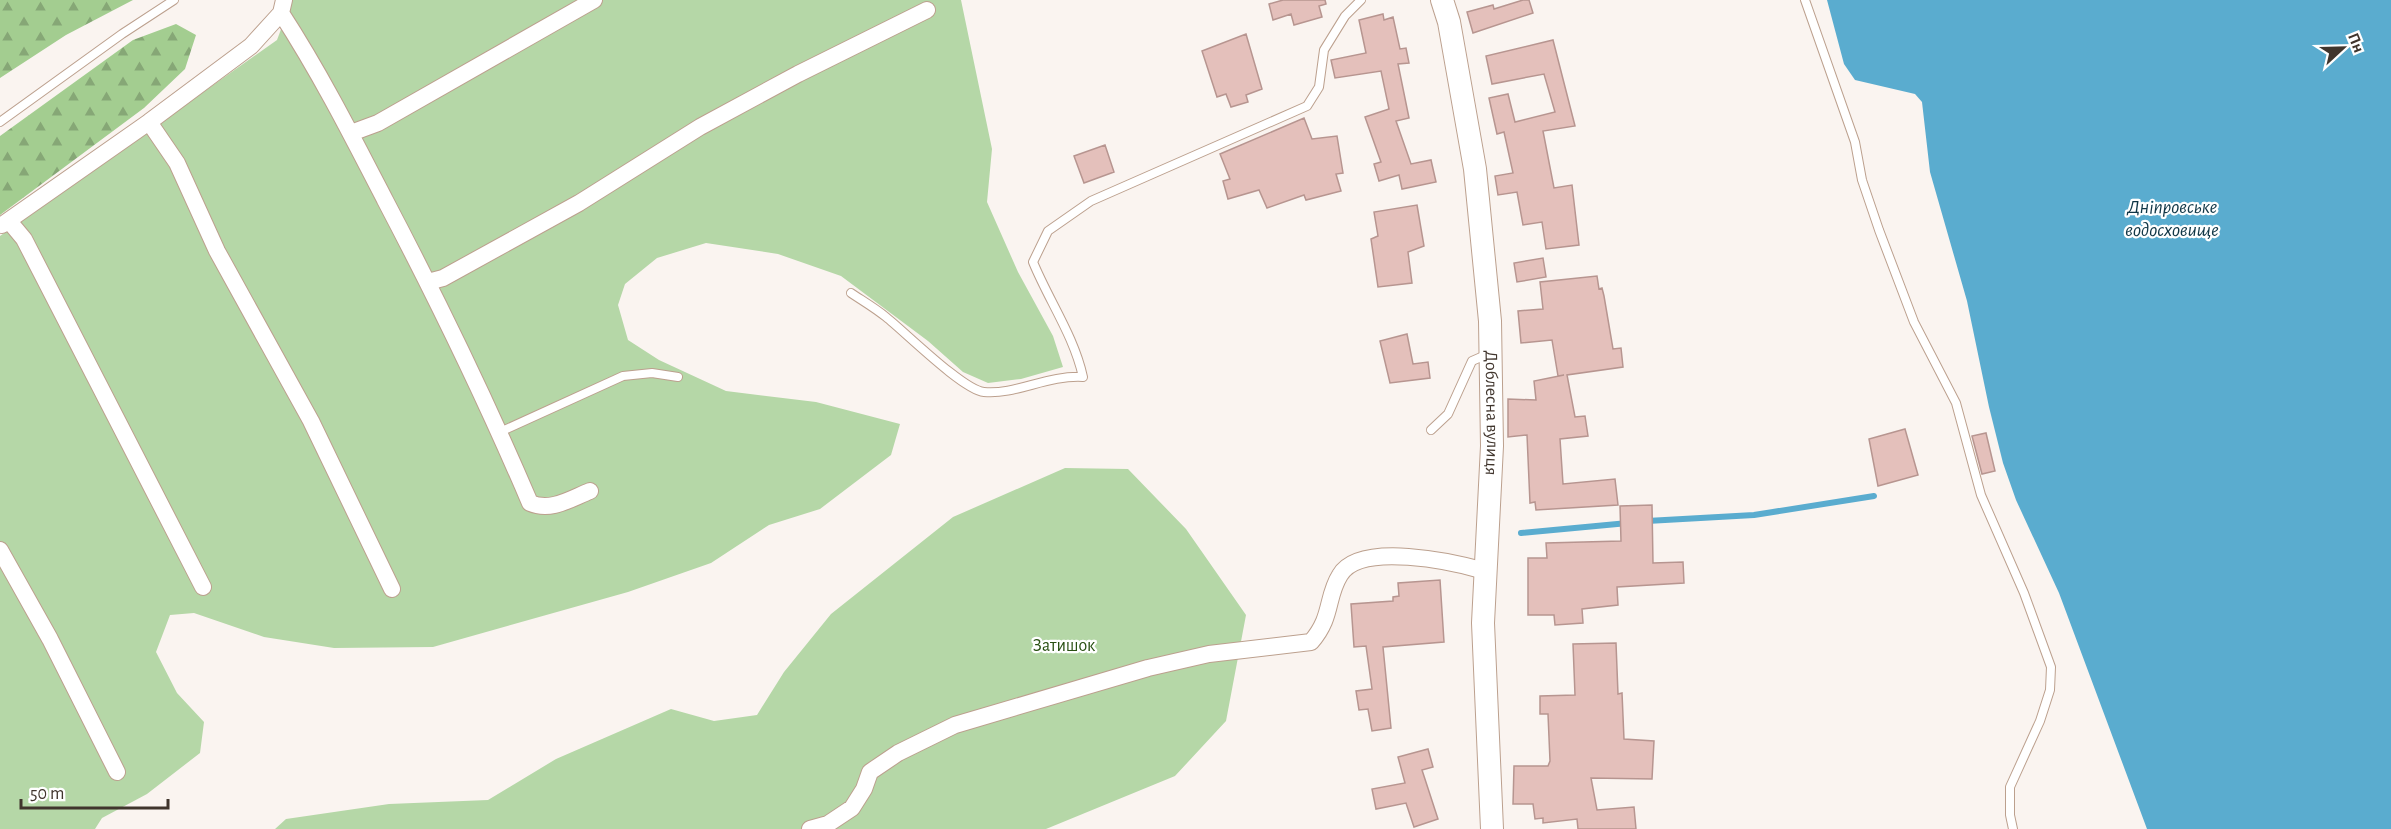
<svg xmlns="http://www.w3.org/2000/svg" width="2391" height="829" viewBox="0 0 2391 829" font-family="'Alegreya Sans',sans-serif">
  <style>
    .forest { fill: url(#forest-firs) }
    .garden { fill: #b5d7a7 }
    .water { fill: #5aaccf }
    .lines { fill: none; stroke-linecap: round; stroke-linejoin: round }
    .stream { stroke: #5aaccf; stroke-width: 6 }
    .building { fill: #e4c0bb; stroke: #b79590; stroke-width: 1.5 }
    .lane-casing { stroke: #bca08e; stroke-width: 10 }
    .street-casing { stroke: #bca08e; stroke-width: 18 }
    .secondary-casing { stroke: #bca08e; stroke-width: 24 }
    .lane { stroke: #fff; stroke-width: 8 }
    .street { stroke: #fff; stroke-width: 16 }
    .secondary { stroke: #fff; stroke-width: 22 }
    .labels { text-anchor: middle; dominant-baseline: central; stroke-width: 4.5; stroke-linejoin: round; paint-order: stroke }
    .street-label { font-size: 18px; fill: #40352d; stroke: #fff }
    .park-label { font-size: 18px; fill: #295012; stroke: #fff }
    .water-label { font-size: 20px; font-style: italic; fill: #103646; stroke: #fff }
  </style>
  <defs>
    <pattern id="forest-firs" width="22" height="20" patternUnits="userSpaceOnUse" patternTransform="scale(1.5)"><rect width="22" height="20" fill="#a3cd90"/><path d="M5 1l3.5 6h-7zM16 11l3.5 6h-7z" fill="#86a776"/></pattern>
  </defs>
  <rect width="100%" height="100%" fill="#faf4f0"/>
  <path class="forest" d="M0 0H133L66 35 0 78Z
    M176 24 196 35 185 69 144 108 0 215V136L133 40Z"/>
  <path class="garden" d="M292 0H961L992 149 987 202 1018 272 1053 336 1063 367 1021 379 988 383 963 372 928 341 841 276 778 254 706 243 657 258 625 284 618 305 628 340 659 360 726 391 816 402 900 424 891 455 820 509 769 525 711 563 628 592 433 647 334 648 264 637 194 613 170 615 156 652 177 693 204 722 200 753 147 794 102 818 95 829H0V236L277 40Z
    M1065 468 1128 469 1186 529 1246 615 1226 721 1175 776 1046 829H275L286 819 389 804 488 800 556 759 671 709 714 721 757 715 784 672 831 614 953 517Z"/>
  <path class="water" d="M1827 0H2391V829H2147L2059 593 2016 500 2003 463 1989 407 1967 301 1930 172 1922 102 1915 94 1855 80 1844 64Z"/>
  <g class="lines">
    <path class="stream" d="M1647 521 1754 515 1874 496
      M1521 533 1628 523"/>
  </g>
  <path class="building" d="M1283 0H1325L1326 4 1319 6 1322 17 1294 25 1291 14 1273 20 1269 4Z
    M1523 0H1529L1533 13 1473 33 1467 12 1493 5 1494 9Z
    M1383 14 1384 20 1393 17 1400 49 1406 48 1409 63 1398 64 1409 118 1396 121 1411 164 1431 160 1436 182 1402 189 1399 175 1379 181 1374 164 1381 162 1365 117 1389 109 1381 71 1335 78 1331 60 1366 53 1359 20Z
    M1246 34 1262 89 1246 95 1248 102 1231 107 1226 94 1217 97 1202 51Z
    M1553 40 1575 126 1543 131 1554 188 1572 185 1579 245 1546 249 1542 222 1523 225 1517 192 1498 195 1495 176 1513 173 1504 132 1497 134 1489 98 1508 94 1515 122 1555 112 1544 74 1492 84 1486 56Z
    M1304 118 1312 139 1337 136 1343 173 1336 174 1341 191 1306 200 1304 195 1267 208 1259 190 1228 199 1223 181 1230 179 1220 154Z
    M1105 145 1114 172 1084 183 1074 156Z
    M1417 205 1424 246 1408 252 1412 283 1378 287 1371 239 1378 236 1374 212Z
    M1543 258 1546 277 1517 282 1514 263Z
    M1597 276 1599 289 1602 288 1604 296 1613 349 1621 348 1623 367 1567 375 1575 417 1585 416 1588 436 1560 439 1563 484 1615 479 1618 505 1536 510 1535 502 1530 503 1527 435 1508 437V399L1536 400 1534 381 1564 375 1558 376 1552 340 1521 343 1518 311 1543 309 1540 282Z
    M1407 334 1413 364 1428 362 1430 378 1390 383 1380 341Z
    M1905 429 1918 475 1878 486 1869 439Z
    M1986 433 1995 471 1982 474 1972 436Z
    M1652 505 1653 563 1683 562 1684 583 1617 587 1618 605 1582 609 1583 623 1555 625 1554 615H1528V558H1547L1546 543 1621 541 1620 506Z
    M1440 580 1444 642 1383 647 1391 728 1372 731 1368 709 1359 710 1356 691 1372 689 1366 646 1354 647 1351 604 1393 601V597L1399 596 1398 583Z
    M1616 643 1618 694 1622 693 1624 739 1654 741 1652 779 1591 778 1597 810 1634 807 1636 829H1578L1577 819 1543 823V818L1535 819 1533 804H1513L1514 766H1548L1550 761 1548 714H1540V696L1575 695 1573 644Z
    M1428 749 1433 767 1422 770 1438 819 1414 827 1406 803 1376 809 1372 789 1405 783 1398 757Z"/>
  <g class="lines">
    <defs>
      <path id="lane" d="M1805 0 1855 142 1862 180 1879 230 1914 322 1956 403 1981 495 2024 593 2051 667 2050 690 2040 721 2010 787V815L2013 829
        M0 122 122 34 174 0
        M851 293C863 301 875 308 886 317 905 332 963 390 984 392 1016 395 1047 375 1083 377 1074 336 1049 301 1033 262L1048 231 1091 201 1307 106 1319 87 1324 50 1345 16 1361 0
        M1431 430 1448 414 1472 361 1488 354
        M500 432 623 376 652 373 678 377"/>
      <path id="street" d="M281 13C320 73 352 136 385 200 437 299 486 400 530 503 551 512 570 499 590 491
        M149 122 177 163 217 251 311 421 392 589
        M351 133 378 123 594 0
        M9 221 24 239 203 587
        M2 225 149 122 251 46 281 13 284 0
        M428 282 443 278 579 203 700 127 798 74 927 10
        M0 550 50 639 117 772
        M810 829 828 824 852 808 864 789 870 772 898 753 955 725 1148 668 1209 654 1311 642C1333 617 1326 597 1340 575 1360 541 1454 562 1485 571"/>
      <g id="secondary">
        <path id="s1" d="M1442 0 1449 22 1475 169 1490 321 1492 446 1483 623 1492 829"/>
      </g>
    </defs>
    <use href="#lane" class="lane-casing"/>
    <use href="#street" class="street-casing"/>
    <use href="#secondary" class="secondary-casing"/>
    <use href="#lane" class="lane"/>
    <use href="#street" class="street"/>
    <use href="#secondary" class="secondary"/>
  </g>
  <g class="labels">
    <g class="street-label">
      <text stroke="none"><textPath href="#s1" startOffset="417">Доблесна вулиця</textPath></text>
    </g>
    <g class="park-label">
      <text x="1064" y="646">Затишок</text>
    </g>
    <g class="water-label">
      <text x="2172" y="207">Дніпровське<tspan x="2172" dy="23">водосховище</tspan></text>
    </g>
  </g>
  <g transform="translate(2343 48) rotate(68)" stroke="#ffffff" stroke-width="4.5" paint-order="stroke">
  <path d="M0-4.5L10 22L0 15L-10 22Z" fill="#40352d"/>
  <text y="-9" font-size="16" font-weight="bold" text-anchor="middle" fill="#40352d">Пн</text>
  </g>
  <path d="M21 799v9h147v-9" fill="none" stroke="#40352d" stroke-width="3"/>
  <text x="30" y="799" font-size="18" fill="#40352d" stroke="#ffffff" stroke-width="4.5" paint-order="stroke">50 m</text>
</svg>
